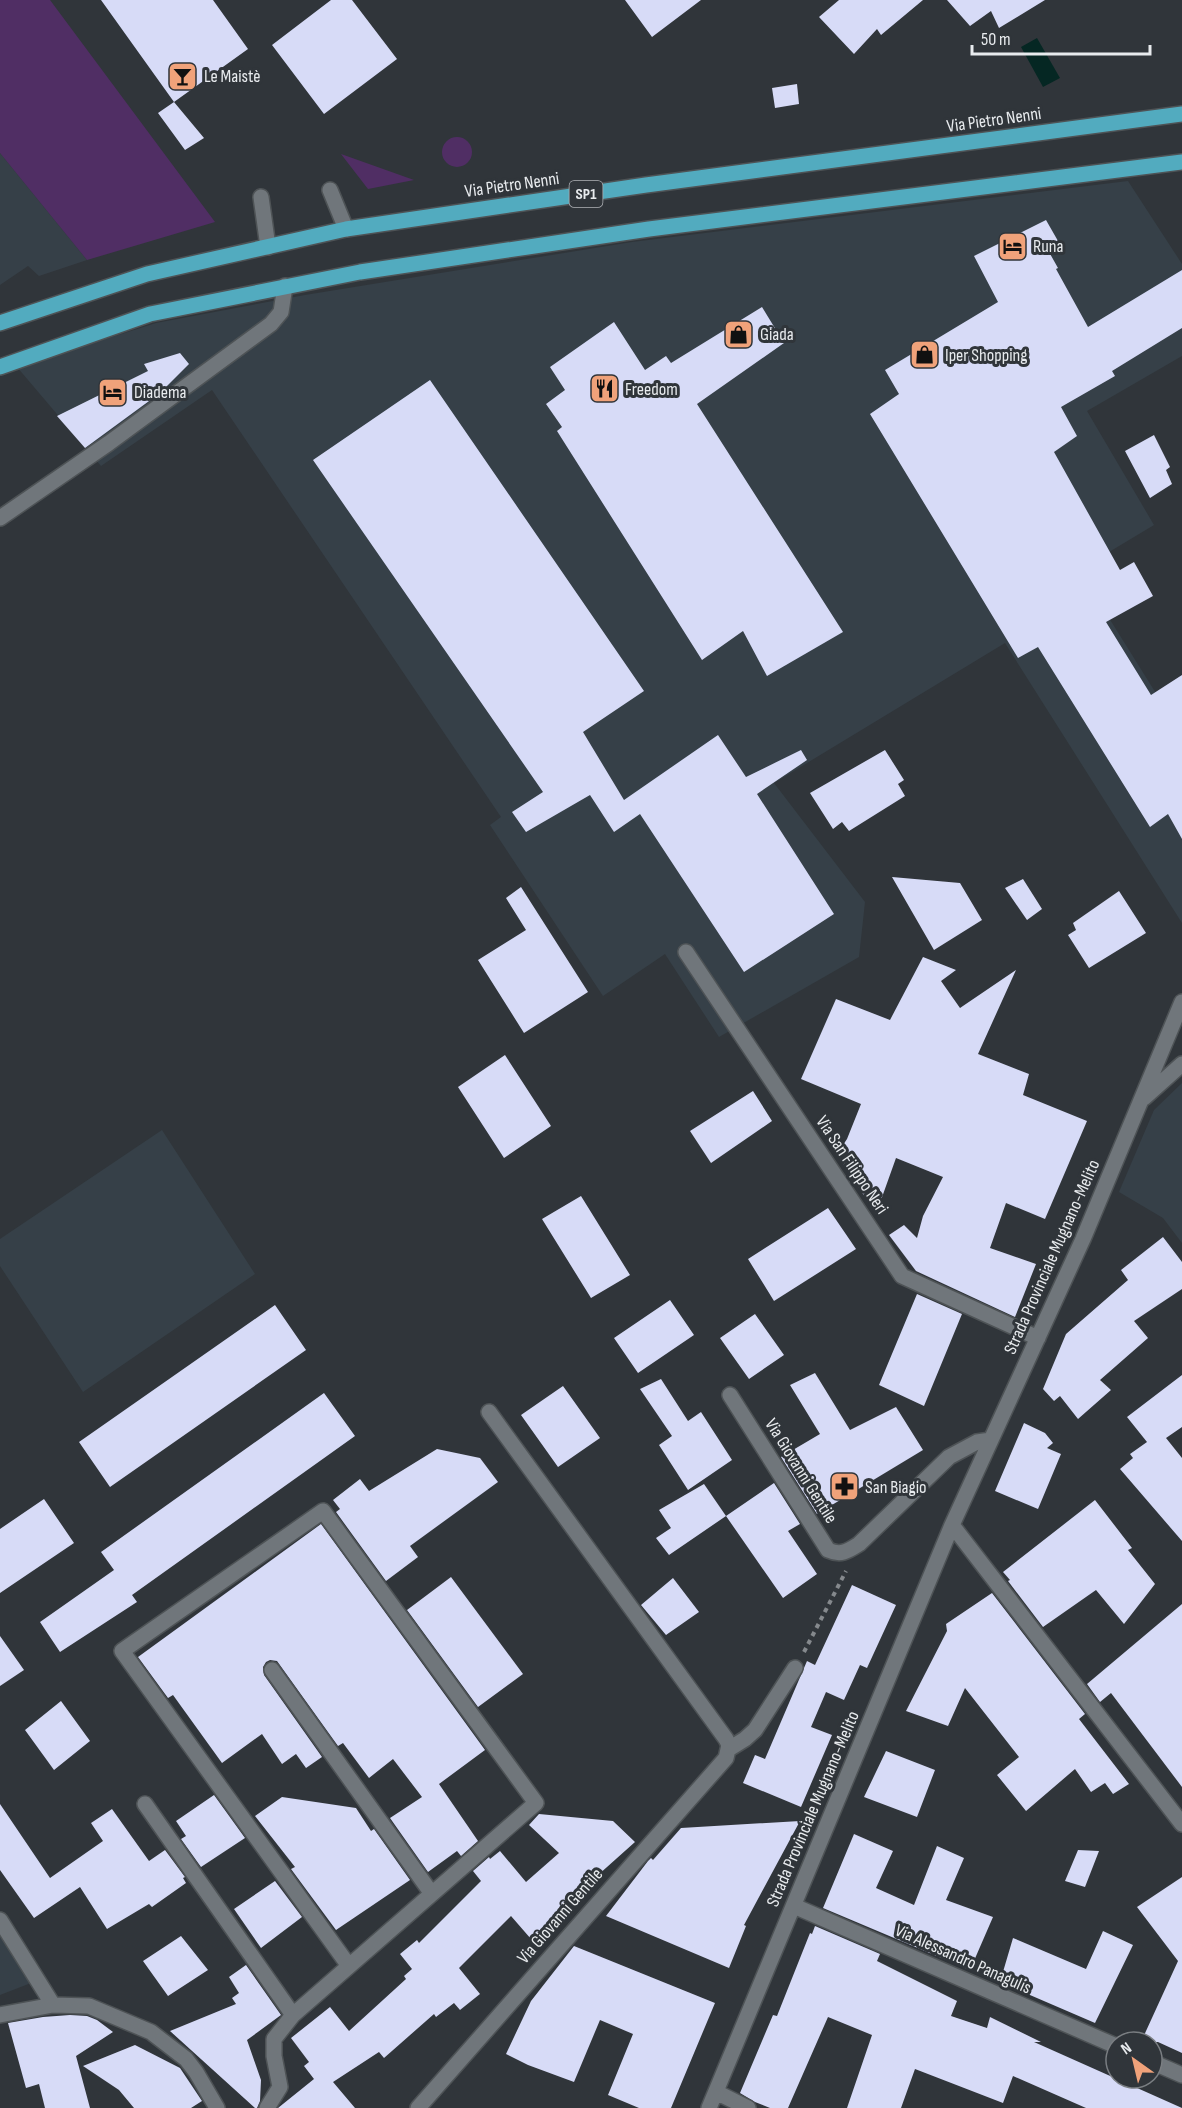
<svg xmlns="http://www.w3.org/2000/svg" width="1182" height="2108" viewBox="0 0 1182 2108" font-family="'Sofia Sans Condensed',sans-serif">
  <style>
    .built { fill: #364048 }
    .green { fill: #502e64 }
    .water { fill: #052723 }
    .building { fill: #d7dbf7 }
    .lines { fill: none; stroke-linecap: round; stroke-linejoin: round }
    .minor-casing { stroke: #4e5356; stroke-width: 18 }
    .major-casing { stroke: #4e5356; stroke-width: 18 }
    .path { stroke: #85898d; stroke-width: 4; stroke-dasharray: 4.5 4.5; stroke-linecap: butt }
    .minor { stroke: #70767b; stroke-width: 15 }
    .major { stroke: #52abbf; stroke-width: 15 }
    .labels { text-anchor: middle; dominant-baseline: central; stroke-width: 6; stroke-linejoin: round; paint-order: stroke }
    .shield { fill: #30353a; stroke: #b1b4b8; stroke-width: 1.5 }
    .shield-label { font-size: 16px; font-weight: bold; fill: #e8ebee }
    .poi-label { font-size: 18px; fill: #e8ebee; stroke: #30353a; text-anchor: start }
    .street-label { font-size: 18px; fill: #e8ebee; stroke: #30353a }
  </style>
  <rect width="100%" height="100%" fill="#30353a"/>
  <path class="built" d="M0 153 87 260 39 276 28 266 0 285Z
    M1128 181 1182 264V356L1087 411 1154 525 1079 570 1182 735V923L1005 643 774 783 865 902 859 957 719 1037 665 954 603 996 490 825 501 817 212 390 101 466 17 367 156 323 305 295 632 242Z
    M1182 1083V1243L1163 1218 1119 1192 1154 1110Z
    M162 1130 255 1274 83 1392 0 1266V1239Z
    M0 1936 31 1983 0 1995Z"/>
  <path class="green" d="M0 0H50L215 222 87 260 0 153Z
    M442 152a15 15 0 1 1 30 0a15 15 0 1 1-30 0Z
    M341 154 414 180 368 189Z"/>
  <path class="water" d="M1037 38 1060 78 1043 87 1021 47Z"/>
  <path class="building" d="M101 0H213L248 49 174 102Z
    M331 0H352L397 59 324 114 272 45Z
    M625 0H701L652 37Z
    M839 0H923L881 35 877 29 854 54 819 17Z
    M947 0H1045L999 28 991 11 970 26Z
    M797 84 799 104 775 108 772 88Z
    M174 102 204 138 185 150 158 113Z
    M1046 220 1062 248 1049 252 1058 268 1056 269 1088 327 1182 270V328L1112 371 1115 376 1061 407 1077 436 1054 452 1120 570 1134 562 1153 596 1106 622 1151 695 1182 675V839L1168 814 1150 827 1038 647 1018 658 870 414 899 394 885 370 998 302 974 256Z
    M762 307 784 343 697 404 843 632 767 676 743 631 702 660 557 431 562 427 546 404 565 390 550 367 614 322 645 370 666 356 671 363Z
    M180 353 189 364 160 393 85 448 57 416 148 371 144 364Z
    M430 380 644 691 583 732 624 800 718 735 746 777 801 750 807 760 757 794 834 914 744 972 640 814 614 832 590 795 526 832 512 812 543 792 313 460Z
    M1154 435 1170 467 1166 470 1172 484 1150 498 1125 451Z
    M885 750 904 780 898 784 905 796 849 831 842 822 833 829 810 793Z
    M892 877 960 883 982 920 934 950Z
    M1023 879 1042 909 1027 920 1005 888Z
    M521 887 588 992 524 1033 478 960 526 930 506 898Z
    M1119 891 1146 933 1089 968 1068 935 1076 930 1073 923Z
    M923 957 956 970 941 981 960 1008 1016 970 978 1054 1029 1074 1023 1095 1087 1121 1045 1219 1006 1203 990 1248 1036 1264 1015 1317 916 1271 889 1235 904 1225 917 1238 923 1216 943 1177 896 1158 876 1214 837 1154 847 1139 861 1104 801 1079 836 999 890 1020Z
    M505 1055 551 1126 504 1158 458 1087Z
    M753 1091 772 1121 711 1163 690 1131Z
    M581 1196 630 1275 591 1298 542 1219Z
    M828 1208 856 1249 774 1301 748 1259Z
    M1163 1237 1182 1262V1289L1134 1321 1148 1338 1100 1380 1111 1390 1078 1419 1060 1396 1054 1401 1043 1389 1066 1334 1128 1280 1121 1270Z
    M917 1294 962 1314 924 1406 879 1385Z
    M670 1300 694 1335 638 1373 614 1338Z
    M275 1305 306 1350 110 1487 79 1442Z
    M755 1314 784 1355 749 1379 720 1338Z
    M815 1373 850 1430 896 1407 923 1450 817 1514 781 1457 820 1434 790 1385Z
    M1182 1375V1427L1166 1438 1182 1458V1541L1120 1469 1133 1458 1130 1454 1147 1442 1127 1417Z
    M661 1379 688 1421 701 1412 732 1460 688 1490 659 1445 672 1436 640 1389Z
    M563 1386 600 1438 558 1467 521 1415Z
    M324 1393 355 1436 132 1595 137 1602 60 1652 40 1622 114 1570 101 1552Z
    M1024 1423 1045 1433 1053 1443 1047 1448 1061 1454 1038 1509 995 1491Z
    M437 1449 480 1458 498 1482 410 1546 418 1557 386 1581 336 1512 340 1509 333 1500 360 1479 369 1491Z
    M774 1483 800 1524 788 1531 817 1574 783 1598 726 1516Z
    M704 1484 726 1516 669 1555 656 1538 671 1528 659 1510Z
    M44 1499 74 1543 0 1593V1529Z
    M1095 1500 1132 1548 1128 1550 1155 1584 1124 1624 1096 1590 1043 1627 1008 1581 1010 1580 1003 1572Z
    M321 1524 485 1750 439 1784 478 1841 461 1856 457 1851 428 1872 390 1818 422 1797 393 1759 369 1778 343 1743 338 1746 277 1661 270 1660 266 1662 263 1667 264 1675 322 1757 306 1768 296 1754 282 1764 262 1734 222 1763 173 1695 168 1698 138 1657Z
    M451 1577 523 1674 478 1707 407 1610Z
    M673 1578 699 1612 666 1635 641 1605Z
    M852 1585 896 1605 867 1668 860 1665 844 1700 826 1692 811 1727 832 1735 801 1807 743 1783 755 1755 765 1759 807 1661 815 1665Z
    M992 1593 1085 1714 1079 1719 1129 1784 1113 1794 1105 1783 1091 1792 1075 1769 1026 1811 997 1775 1019 1757 965 1688 948 1726 906 1711 947 1631 946 1624Z
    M1182 1604V1787L1111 1693 1100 1702 1087 1684Z
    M0 1636 24 1670 0 1686Z
    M61 1701 90 1741 54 1770 25 1730Z
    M886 1751 935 1770 917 1817 864 1797Z
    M214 1795 245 1838 201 1867 181 1839 186 1836 176 1821Z
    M282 1797 356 1808 371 1831 374 1829 410 1880 336 1930 291 1869 295 1867 255 1816Z
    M0 1804 50 1878 103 1841 91 1823 112 1809 149 1861 165 1850 185 1877 183 1878 186 1883 152 1907 149 1904 107 1929 80 1887 34 1918 0 1870Z
    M539 1814 613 1821 635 1842 560 1909 565 1914 538 1939H531L511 1916 459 1968 480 1994 460 2010 454 2003 436 2017 434 2014 384 2058 379 2052 333 2082 355 2108H278L314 2079 304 2066 309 2062 291 2038 330 2007 349 2031 406 1979 404 1976 412 1969 400 1954 417 1940 419 1943 481 1881 473 1871 489 1857 490 1859 500 1851 526 1882 559 1853 529 1825Z
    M800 1821 744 1925 746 1926 729 1968 606 1916 648 1861 651 1858 653 1860 681 1828Z
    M854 1834 893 1851 876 1888 914 1905 937 1846 964 1858 946 1900 993 1917 970 1970 823 1908Z
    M1078 1850 1099 1851 1085 1887 1065 1881Z
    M1182 1877V2053L1158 2042H1141L1178 1961 1137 1907Z
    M275 1881 302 1917 261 1948 234 1909Z
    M815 1926 880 1954 877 1961 957 2001 951 2016 987 2028 990 2017 1041 2042H1034L1182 2108H1086L1013 2076 1003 2103 915 2069 901 2108H847L872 2035 828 2017 788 2108H770L755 2102 740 2093 773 2015 777 2016 810 1933 812 1934Z
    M1103 1931 1133 1945 1095 2023 1000 1982 1013 1938 1086 1969Z
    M181 1936 208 1970 168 1996 143 1961Z
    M574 1946 715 2003 671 2108H639L608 2095 633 2034 600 2020 574 2082 528 2065 506 2054 531 2001Z
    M246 1965 281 2015 247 2040 261 2080 260 2101 257 2108H255L170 2031 236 2004 232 1998 239 1993 229 1977Z
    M70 2015 87 2016 97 2020 113 2032 76 2056 90 2108H45L39 2084 26 2088 8 2023 43 2017Z
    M135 2045 180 2068 202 2101 191 2108H134L119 2090 83 2066Z"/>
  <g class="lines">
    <defs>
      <path id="minor" d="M330 190 346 229
        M261 197 268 247
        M0 518 109 443 271 324 281 312 285 286
        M686 952 902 1276 1038 1338
        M1144 1098 1182 1064
        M730 1395 828 1550C841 1556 848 1551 859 1544L949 1457 977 1442 991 1440
        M952 1525 1182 1824
        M272 1670 432 1894
        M729 1749 745 1739 755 1730 795 1668
        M145 1804 293 2015 274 2039V2056L280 2087 267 2108
        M794 1906 1116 2046
        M0 1920 53 2005
        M0 2015 53 2005 89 2006 151 2032 186 2059 196 2072 217 2108
        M293 2015 536 1803 323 1511 122 1651 349 1966
        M1152 2062 1182 2075
        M716 2092 748 2108
        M418 2108 726 1758 729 1745 726 1739 489 1412
        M709 2108 952 1525 1083 1239 1182 1002"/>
      <path id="major" d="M0 323 147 274 346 229 646 185 1182 114
        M0 367 150 314 360 272 649 229 1182 162"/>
    </defs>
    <use href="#minor" class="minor-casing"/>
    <use href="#major" class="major-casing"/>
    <path class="path" d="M804 1652 846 1571"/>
    <use href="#minor" class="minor"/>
    <use href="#major" class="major"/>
  </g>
  <defs>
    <symbol id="bar-square" viewBox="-11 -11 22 22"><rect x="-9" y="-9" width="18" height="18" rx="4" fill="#f0a27a" stroke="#30353a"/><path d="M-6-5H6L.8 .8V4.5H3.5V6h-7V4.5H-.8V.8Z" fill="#111"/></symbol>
    <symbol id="hotel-square" viewBox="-11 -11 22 22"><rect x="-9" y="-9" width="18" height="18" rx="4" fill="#f0a27a" stroke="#30353a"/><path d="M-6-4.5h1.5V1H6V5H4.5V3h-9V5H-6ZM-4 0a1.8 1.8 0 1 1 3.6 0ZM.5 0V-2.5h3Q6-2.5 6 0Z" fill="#111"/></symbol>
    <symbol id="shop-square" viewBox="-11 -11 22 22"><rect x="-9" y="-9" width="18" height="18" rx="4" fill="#f0a27a" stroke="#30353a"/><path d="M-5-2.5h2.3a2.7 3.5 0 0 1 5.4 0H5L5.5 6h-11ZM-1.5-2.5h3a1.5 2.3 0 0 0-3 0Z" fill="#111"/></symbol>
    <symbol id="restaurant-square" viewBox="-11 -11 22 22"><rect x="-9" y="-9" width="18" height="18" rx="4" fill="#f0a27a" stroke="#30353a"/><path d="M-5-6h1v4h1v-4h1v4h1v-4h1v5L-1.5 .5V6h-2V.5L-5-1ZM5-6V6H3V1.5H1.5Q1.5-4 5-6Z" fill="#111"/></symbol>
    <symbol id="pharmacy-square" viewBox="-11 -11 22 22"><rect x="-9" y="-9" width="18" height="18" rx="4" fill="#f0a27a" stroke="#30353a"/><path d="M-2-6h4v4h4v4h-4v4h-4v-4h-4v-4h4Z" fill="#111"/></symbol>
  </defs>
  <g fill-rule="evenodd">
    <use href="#bar-square" x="166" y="60" width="33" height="33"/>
    <use href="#hotel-square" x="996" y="230" width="33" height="33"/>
    <use href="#shop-square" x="722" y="318" width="33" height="33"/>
    <use href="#shop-square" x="908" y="338" width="33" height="33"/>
    <use href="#restaurant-square" x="588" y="372" width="33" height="33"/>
    <use href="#hotel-square" x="96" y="376" width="33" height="33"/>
    <use href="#pharmacy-square" x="828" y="1470" width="33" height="33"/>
  </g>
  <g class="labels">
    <rect class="shield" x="569.5" y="181" width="33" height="26" rx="4.5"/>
    <g class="shield-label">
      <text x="586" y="194">SP1</text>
    </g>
    <g class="poi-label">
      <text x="204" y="76">Le Maistè</text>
      <text x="1033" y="246">Runa</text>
      <text x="760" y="334">Giada</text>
      <text x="945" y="355">Iper Shopping</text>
      <text x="625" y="389">Freedom</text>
      <text x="134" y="392">Diadema</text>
      <text x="865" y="1487">San Biagio</text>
    </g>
    <g class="street-label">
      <text transform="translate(994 120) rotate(-8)">Via Pietro Nenni</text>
      <text transform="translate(512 185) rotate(-8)">Via Pietro Nenni</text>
      <text transform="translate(852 1165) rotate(56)">Via San Filippo Neri</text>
      <text transform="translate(1052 1257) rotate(-66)">Strada Provinciale Mugnano-Melito</text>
      <text transform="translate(801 1471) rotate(58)">Via Giovanni Gentile</text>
      <text transform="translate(813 1809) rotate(-67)">Strada Provinciale Mugnano-Melito</text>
      <text transform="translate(560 1916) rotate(-49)">Via Giovanni Gentile</text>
      <text transform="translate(963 1959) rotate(24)">Via Alessandro Panagulis</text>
    </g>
  </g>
  <g transform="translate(1134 2060) rotate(326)"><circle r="28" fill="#30353a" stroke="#7a7e82" stroke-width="1.5"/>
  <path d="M0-4.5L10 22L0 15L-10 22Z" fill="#f0a27a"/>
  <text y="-9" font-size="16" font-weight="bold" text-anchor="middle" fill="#e8ebee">N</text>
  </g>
  <path d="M972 45v9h178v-9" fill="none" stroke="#e8ebee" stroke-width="3"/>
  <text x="981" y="45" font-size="18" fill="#e8ebee" stroke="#30353a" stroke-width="4.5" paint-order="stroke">50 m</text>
</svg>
